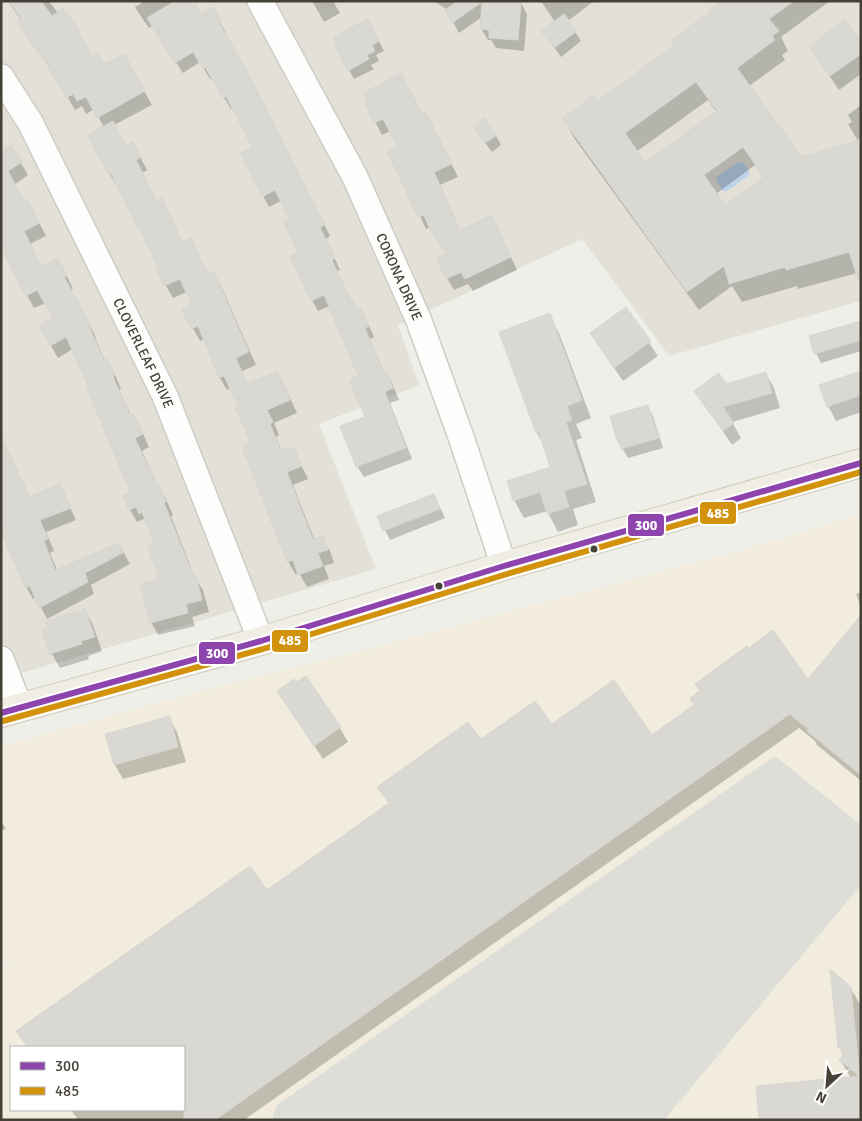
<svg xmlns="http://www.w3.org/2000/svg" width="862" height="1121" viewBox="0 0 862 1121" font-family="Signika,sans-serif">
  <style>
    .residential { fill: #e3e1d7 }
    .commercial { fill: #f1ecdd; fill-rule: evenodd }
    .parking { fill: #deded9 }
    .water { fill: #bcd3eb }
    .shadow { fill: #0003; fill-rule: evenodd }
    .building { fill: #d9d8d2; stroke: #d7d6cf; fill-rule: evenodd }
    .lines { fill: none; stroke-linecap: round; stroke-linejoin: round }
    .minor-casing { stroke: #cdccc7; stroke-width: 28 }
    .major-casing { stroke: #d0ccb8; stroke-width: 30 }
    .minor { stroke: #fdfdfc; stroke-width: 25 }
    .major { stroke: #f0eee4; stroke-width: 28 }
    .bus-1-casing { stroke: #fff; stroke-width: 10 }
    .bus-2-casing { stroke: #fff; stroke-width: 10 }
    .bus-1 { stroke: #8e44ad; stroke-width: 6 }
    .bus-2 { stroke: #d3920b; stroke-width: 6 }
    .bus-dot { fill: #454136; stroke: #fff; stroke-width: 2 }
    .labels { text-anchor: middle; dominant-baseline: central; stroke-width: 5; stroke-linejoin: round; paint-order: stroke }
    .street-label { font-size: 14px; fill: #454136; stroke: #fff }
    .line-badge { stroke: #fff; stroke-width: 2 }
    .badge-label { font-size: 14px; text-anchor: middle; font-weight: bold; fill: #fff }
  </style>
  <rect width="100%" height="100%" fill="#efefea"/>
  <path class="residential" d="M1 1H861V301L669 356 582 239 398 325 419 385 319 424 376 569 1 679Z"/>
  <path class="commercial" d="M861 514V1120H1V972L9 967 1 954V746L204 690 341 656 742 550ZM11 1047H184V1110H11Z"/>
  <path class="parking" d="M775 756 861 825V885L664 1120H272L277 1105Z"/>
  <path class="water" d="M739 162H743L749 171V175L727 191H723L717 181 716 177Z"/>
  <path class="shadow" d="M8 1H49L58 13 78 31 92 59 105 66 124 55 152 105 114 125 126 147 133 144 147 170 142 173 157 203 162 200 183 243 191 240 209 276 213 274 221 286 256 365 242 371 248 385 277 372 284 385 297 413 274 423 279 435 276 437 281 450 285 452 293 448 308 479 293 485 315 541 322 538 330 551 334 563 324 566 329 579 307 587 299 573 295 574 288 561 252 444 239 407 231 388 227 390 220 378 204 339 200 341 183 310 193 303 187 292 173 298 166 286 158 268H159L147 243 118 185 117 186 109 173 104 127 94 109 86 114 82 106 75 110 56 77 26 35 19 21 21 20Z
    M141 1H192L201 16 212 9 226 33 224 34 251 80 330 236 326 239 340 270 337 271 351 301 358 309 360 308 366 319 374 337 370 339 384 373 386 372 392 383 399 400 390 403 412 459 364 477 357 466 366 418 360 377 330 306 318 311 312 300 290 219 281 201 269 207 263 196 254 147 233 107 231 109 212 78 210 79 200 62 183 73 152 26 149 28 142 18 135 7 142 3Z
    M312 1H336L334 3 340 13 324 22Z
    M434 1H500L521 3 527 14 524 51 496 48 491 40H488L481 29 482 17 459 33 446 9Z
    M541 1H594L568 21 581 41 561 57 549 40 555 22Z
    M722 1H830L781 37 788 51 782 55 785 60 749 86 801 158 858 141 848 124 852 122 848 115 861 105V272L798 289 797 286 742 302 732 286 699 310 574 138 564 119 596 103 676 46ZM708 100 717 113 644 163 636 152ZM755 165 764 178 725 207 716 194Z
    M373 30 384 51 376 55 379 61 371 65 374 69 354 79 349 70Z
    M861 44V74L839 90 810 47Z
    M366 104 422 115 432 126 458 177 440 185 460 231 492 217 517 270 473 291 468 284 454 290 447 278V254L431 227 426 229 407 188 399 147 391 131 382 135Z
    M480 136H496L501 145 492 152Z
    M11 146 28 175 14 185 24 202 34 213 46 236 30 244 41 267 65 272 73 289 70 290 96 337H95L105 361 107 360 114 372 121 389 119 390 131 415 133 414 140 427 149 447 142 451 157 485 165 497 173 515 171 516 195 578 203 590 209 612 192 617 195 626 158 635 151 622 161 580 156 544 144 519 137 522 130 510 124 496 132 493 73 349 58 358 40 327 55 319 46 303 34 308 1 247V153Z
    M626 309 658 356 623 381 591 334Z
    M549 315 559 333 591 418 576 424 582 438 576 440 596 502 573 509 578 525 558 532 547 511 524 518 514 500 552 468 545 447 537 433 500 333Z
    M861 324V351L821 363 816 353Z
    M861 373V412L836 421 828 406Z
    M766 374 774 388 780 408 732 422 741 438 732 445 696 391 726 385Z
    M648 407 653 416 663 448 628 458 618 441Z
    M1 437 30 498 60 485 76 520 46 532 54 551 50 553 57 570 119 544 130 564 91 585 94 594 47 619 36 598 33 599 26 587 1 522Z
    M434 495 445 518 390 540 379 517Z
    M861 592V607L856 594Z
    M85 610 93 625 102 651 88 656 89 659 60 668 52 654 44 631Z
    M861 617V781L817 745 815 741 799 728 244 1120H78L71 1110H184V1047H27L18 1031 267 891 389 804 379 787 480 741 551 726 652 736 808 682Z
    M278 691 340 728 348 742 323 759Z
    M169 718 177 732 186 762 123 779 115 765Z
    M1 821 6 829 1 831Z
    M850 987 861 1006V1120L851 1078 840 1060 844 1056 839 1047Z"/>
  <path class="building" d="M9 1H41L52 16 63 8 79 30 77 31 93 57 99 54 105 64 124 54 145 91 97 118 86 97 77 101 73 94 66 98 48 66 17 21 21 18Z
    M175 1H194L201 14 213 7 221 21 219 23 245 67 325 225 320 227 335 258 332 260 350 300 353 299 357 308 360 307 369 326 365 328 383 372 386 371 393 388 385 392 406 448 356 467 340 426 365 417 349 380 358 376 324 295 311 301 290 256 298 252 283 221 289 219 275 190 262 197 240 153 252 147 226 96 223 98 205 67 203 69 193 52 175 63 147 18Z
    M458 1H521L518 40 489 38V30L480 29 482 2 452 23 445 10Z
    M721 1H794L769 19 779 31 772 36 775 40 737 68 802 157 861 139V278L858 279 849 252 786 270 785 267 729 284 724 266 687 292 562 118 593 96 597 101 675 45 671 40 710 12 709 10ZM696 82 717 111 645 162 625 133ZM743 147 764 177 725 205 704 175Z
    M564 14 577 31 554 48 541 31Z
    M368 19 379 41 372 45 375 51 367 55 369 59 348 71 335 47 338 46 333 37Z
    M845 20 861 41V54L830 76 809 46Z
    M401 73 422 114 426 112 452 164 434 172 460 230 492 215 511 257 465 279 461 272 446 279 436 258 446 253 431 232 424 215 418 217 387 151 398 147 383 119 374 123 364 103 368 101 364 93Z
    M485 118 497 135 485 143 473 126Z
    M113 121 126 146 133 142 141 157 136 160 157 201 162 198 182 242 191 238 208 275 214 272 249 352 236 358 247 384 277 371 290 400 267 410 273 422 270 424 280 449 284 447 286 450 294 447 302 466 287 472 313 540 323 536 328 550 318 553 323 566 298 575 293 560 287 562 242 447 251 443 235 408 238 406 224 376 219 378 198 326 191 329 182 310 191 303 180 279 164 286 156 268 158 267 140 230 139 231 111 173 108 174 87 135Z
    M11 145 22 162 8 171 24 201 27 199 40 223 24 231 41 266 58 258 67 276 64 277 90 323 88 324 104 360 107 358 115 376 113 377 130 415 133 413 143 434 135 438 156 484 158 483 166 502 164 503 194 577 196 576 202 600 186 604 188 613 150 623 140 584 159 579 147 546 154 543 142 512 139 514 136 507 129 510 122 496 130 492 86 386 88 385 66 337 50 346 39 326 53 318 37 290 26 296 1 248V151Z
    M626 307 651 341 614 368 590 333Z
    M550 313 582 400 567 406 572 420 566 422 587 484 564 491 569 507 547 514 540 492 513 501 507 481 550 467 539 432 536 433 499 332Z
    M861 321V340L814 354 809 336Z
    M861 371V395L827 407 819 385Z
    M766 372 772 393 723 407 734 423 723 431 694 391 719 373 726 384Z
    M648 405 659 438 621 449 619 441H617L610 416Z
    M1 437 30 497 60 483 71 508 40 520 48 539 44 541 55 570 119 543 124 552 85 573 88 582 39 608 30 586 25 588 1 531Z
    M434 494 440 509 383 531 377 516Z
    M85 609 95 637 81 641 82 644 50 654 42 630 48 628 45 622Z
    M861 615V775L807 731 808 729 790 714 215 1120H184V1047H28L16 1031 250 866 267 890 389 803 377 787 468 722 481 739 535 701 552 724 614 680 652 735 694 705 690 698 700 691 695 684 747 646 749 648 773 630 808 679Z
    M306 676 341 727 314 746 277 691 294 679 297 682Z
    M170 716 178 747 114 765 105 734Z
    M830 969 851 987 861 1090V1120H759L756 1086 859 1076 839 1060 844 1053 838 1047Z"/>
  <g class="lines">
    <defs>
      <g id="minor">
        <path id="s1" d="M260 1 355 177 419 321 461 437 504 566"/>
        <path id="s2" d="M1 77 30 122 165 396 261 641"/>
        <path d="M1 659 20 708"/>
      </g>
      <path id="major" d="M1 713 261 641 504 566 861 463"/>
    </defs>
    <use href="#minor" class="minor-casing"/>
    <use href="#major" class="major-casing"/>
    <use href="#minor" class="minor"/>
    <use href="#major" class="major"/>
    <defs>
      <path id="bus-1" d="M1 713 261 641 504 566 861 463"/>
      <path id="bus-2" d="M3 721 263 649 507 574 861 472"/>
    </defs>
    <use href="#bus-1" class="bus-1-casing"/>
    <use href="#bus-2" class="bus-2-casing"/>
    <use href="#bus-1" class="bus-1"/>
    <use href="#bus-2" class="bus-2"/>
  </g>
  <g class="bus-dot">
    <circle cx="594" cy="549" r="4.5"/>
    <circle cx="439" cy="586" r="4.5"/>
  </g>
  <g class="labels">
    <g class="street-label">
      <text stroke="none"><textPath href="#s1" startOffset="309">CORONA DRIVE</textPath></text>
      <text stroke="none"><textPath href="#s2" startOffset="311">CLOVERLEAF DRIVE</textPath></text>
    </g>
  </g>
  <g class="line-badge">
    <rect x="699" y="501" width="38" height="24" rx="5" fill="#d3920b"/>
    <rect x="627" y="513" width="38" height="24" rx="5" fill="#8e44ad"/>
    <rect x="271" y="629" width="38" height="24" rx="5" fill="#d3920b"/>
    <rect x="198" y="641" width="38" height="24" rx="5" fill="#8e44ad"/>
  </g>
  <g class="badge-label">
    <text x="718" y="518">485</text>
    <text x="646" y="530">300</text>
    <text x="290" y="645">485</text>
    <text x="217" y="658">300</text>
  </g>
  <rect width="862" height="1121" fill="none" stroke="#454136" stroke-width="5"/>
  <rect x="10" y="1046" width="175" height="65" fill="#ffffff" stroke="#b5b3af"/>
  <rect x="20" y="1062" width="25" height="8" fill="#8e44ad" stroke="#b5b3af"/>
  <text x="55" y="1071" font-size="15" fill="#454136">300</text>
  <rect x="20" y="1087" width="25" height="8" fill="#d3920b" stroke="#b5b3af"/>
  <text x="55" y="1096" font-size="15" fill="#454136">485</text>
  <g transform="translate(827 1086) rotate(206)" stroke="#ffffff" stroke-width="4" paint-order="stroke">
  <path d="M0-4L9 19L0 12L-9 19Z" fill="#454136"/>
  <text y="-8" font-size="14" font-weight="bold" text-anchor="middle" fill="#454136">N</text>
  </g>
</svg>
